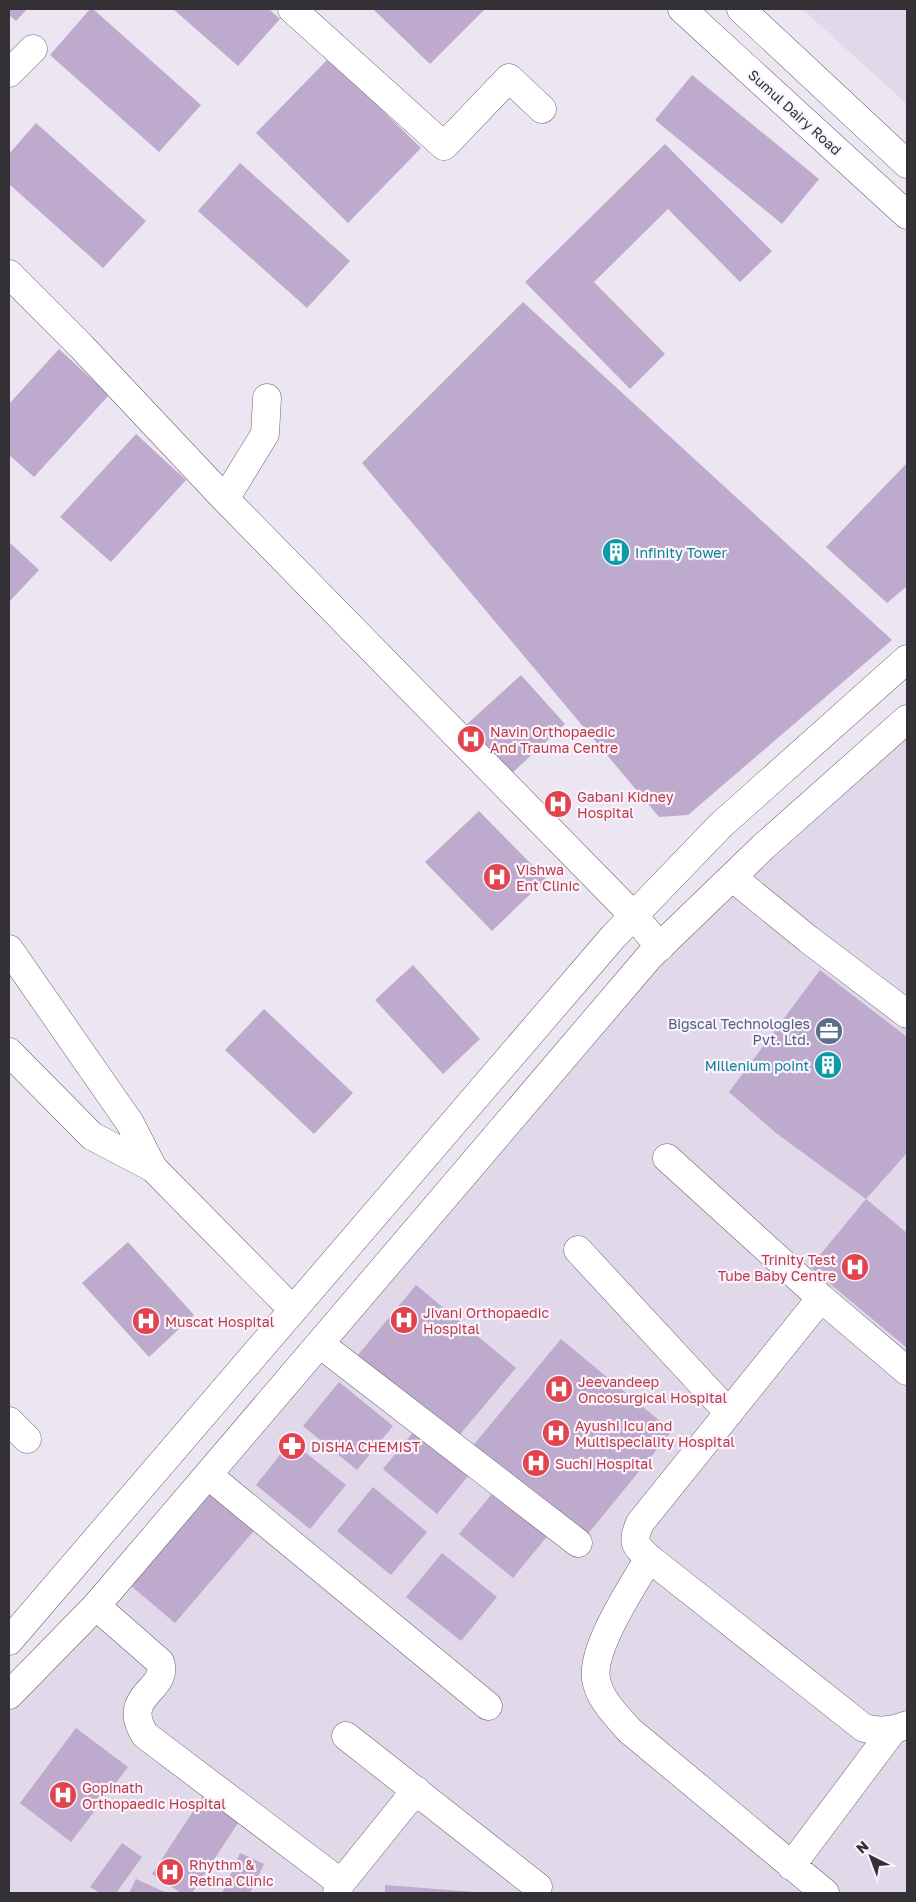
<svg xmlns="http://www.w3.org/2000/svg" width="916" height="1902" viewBox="0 0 916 1902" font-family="'Golos Text',sans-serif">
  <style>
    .built { fill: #e1d8ea }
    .building { fill: #bdaacd }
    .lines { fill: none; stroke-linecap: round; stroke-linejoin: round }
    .minor-casing { stroke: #6a646f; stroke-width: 29 }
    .minor { stroke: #fff; stroke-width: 28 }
    .labels { text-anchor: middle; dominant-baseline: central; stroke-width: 4.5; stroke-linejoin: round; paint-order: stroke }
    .street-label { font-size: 14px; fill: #333135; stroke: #f9f3ff }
    .culture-label { font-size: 14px; fill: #0d838f; stroke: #f9f3ff; text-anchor: start }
    .health-label { font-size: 14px; fill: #be3a42; stroke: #f9f3ff; text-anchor: start }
    .service-label { font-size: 14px; fill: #4e5e75; stroke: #f9f3ff; text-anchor: end }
  </style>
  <rect width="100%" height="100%" fill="#ece5f2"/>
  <path class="built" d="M802 9H907V104Z
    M907 730V1893H12L9 1891V1701L661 953Z"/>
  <path class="building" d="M9 9H27L16 21 9 15Z
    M90 9H93L201 105 159 152 50 55Z
    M173 9H269L280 19 238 66Z
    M373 9H485L430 64Z
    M329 58 421 148 348 223 256 133Z
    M692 75 819 179 782 224 655 120Z
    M36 123 146 221 103 268 9 184V154Z
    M665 144 772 251 740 282 668 209 594 282 665 354 630 389 525 282Z
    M240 163 350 261 307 308 198 211Z
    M523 302 892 640 688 815 659 817 362 463Z
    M59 349 109 395 34 477 9 455V404Z
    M136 434 186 480 111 562 60 517Z
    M907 463V586L887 603 826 547Z
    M9 542 39 570 9 602Z
    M521 675 565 724 511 774 466 725Z
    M479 811 546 879 492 931 425 862Z
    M413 965 480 1039 443 1074 375 1000Z
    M820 970 907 1037V1153L866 1199 776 1133 729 1092Z
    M264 1009 353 1093 314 1134 225 1050Z
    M866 1199 907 1233V1348L810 1267Z
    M128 1242 194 1315 149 1357 82 1283Z
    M416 1285 516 1368 457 1438 358 1355Z
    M561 1339 672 1431 583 1540 471 1448Z
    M339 1382 393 1426 357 1470 303 1426Z
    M418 1426 473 1470 437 1514 383 1469Z
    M291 1441 346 1485 310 1529 256 1485Z
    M373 1487 427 1532 391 1575 337 1531Z
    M212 1488 258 1526 175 1623 130 1585Z
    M495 1490 549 1534 513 1578 459 1534Z
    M442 1553 497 1597 461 1641 406 1597Z
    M76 1728 128 1767 71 1842 20 1803Z
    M205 1793 242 1817 192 1893H181L152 1874Z
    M122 1843 142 1857 116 1893H100L90 1887Z
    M240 1853 264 1864 250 1893H222Z
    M136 1879 167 1893H129Z
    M385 1885 474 1892V1893H385Z"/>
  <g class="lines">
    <defs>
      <path id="minor" d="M292 9 444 146 509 78 542 109
        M682 9 907 215
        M741 9 907 164
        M9 73 33 49
        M9 274 81 346 225 499 633 915 660 947
        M225 499 265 434 267 398
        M732 877 808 939 907 1014
        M9 949 130 1123 153 1168
        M9 1052 92 1136 153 1168 293 1310
        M667 1158 821 1298 907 1371
        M578 1250 729 1413
        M821 1298 640 1523C632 1542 634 1545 649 1558 633 1586 591 1648 596 1679 599 1699 617 1716 629 1730L825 1893
        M320 1344 578 1543
        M9 1421 27 1439
        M208 1475 488 1706
        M649 1558 864 1728C880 1732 891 1731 907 1725
        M96 1606 160 1662C170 1691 119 1694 145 1735L341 1883
        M9 1641 613 937 721 825 907 659
        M9 1695 96 1606 649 957 763 847 907 719
        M346 1736 538 1887
        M791 1866 893 1730
        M337 1893 341 1883 416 1790"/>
    </defs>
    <use href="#minor" class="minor-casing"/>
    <use href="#minor" class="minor"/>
  </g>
  <defs>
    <symbol id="building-disc" viewBox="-11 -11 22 22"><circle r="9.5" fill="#0f9aa8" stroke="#f9f3ff"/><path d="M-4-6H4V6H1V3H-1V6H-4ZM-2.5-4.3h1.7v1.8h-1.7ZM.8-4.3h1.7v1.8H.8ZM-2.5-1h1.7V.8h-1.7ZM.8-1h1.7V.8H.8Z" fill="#fff"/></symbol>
    <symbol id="hospital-disc" viewBox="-11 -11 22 22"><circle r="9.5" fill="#e0444e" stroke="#f9f3ff"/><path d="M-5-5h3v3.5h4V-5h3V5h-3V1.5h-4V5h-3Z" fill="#fff"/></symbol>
    <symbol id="office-disc" viewBox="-11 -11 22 22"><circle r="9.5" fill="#5c6f8a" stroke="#f9f3ff"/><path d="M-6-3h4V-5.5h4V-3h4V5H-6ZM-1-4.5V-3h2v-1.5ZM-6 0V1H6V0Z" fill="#fff"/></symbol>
    <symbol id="pharmacy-disc" viewBox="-11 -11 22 22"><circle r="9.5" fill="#e0444e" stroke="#f9f3ff"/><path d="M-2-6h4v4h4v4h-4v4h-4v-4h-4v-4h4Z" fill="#fff"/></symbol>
  </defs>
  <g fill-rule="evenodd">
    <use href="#building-disc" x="600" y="536" width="32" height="32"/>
    <use href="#hospital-disc" x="455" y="723" width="32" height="32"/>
    <use href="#hospital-disc" x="542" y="788" width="32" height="32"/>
    <use href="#hospital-disc" x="481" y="861" width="32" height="32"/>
    <use href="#office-disc" x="813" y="1015" width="32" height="32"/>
    <use href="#building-disc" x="812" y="1049" width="32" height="32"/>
    <use href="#hospital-disc" x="839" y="1251" width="32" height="32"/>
    <use href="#hospital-disc" x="388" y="1304" width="32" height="32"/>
    <use href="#hospital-disc" x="130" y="1305" width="32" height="32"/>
    <use href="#hospital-disc" x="543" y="1373" width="32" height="32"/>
    <use href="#hospital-disc" x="540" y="1417" width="32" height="32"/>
    <use href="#pharmacy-disc" x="276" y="1430" width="32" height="32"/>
    <use href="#hospital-disc" x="520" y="1447" width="32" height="32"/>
    <use href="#hospital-disc" x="47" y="1779" width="32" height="32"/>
    <use href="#hospital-disc" x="154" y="1856" width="32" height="32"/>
  </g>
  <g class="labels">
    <g class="street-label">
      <text transform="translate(795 112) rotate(42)">Sumul Dairy Road</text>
    </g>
    <g class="culture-label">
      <text x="635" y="552">Infinity Tower</text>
      <text x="809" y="1065" text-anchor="end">Millenium point</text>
    </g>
    <g class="health-label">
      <text x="490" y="731">Navin Orthopaedic<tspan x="490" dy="16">And Trauma Centre</tspan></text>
      <text x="577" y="796">Gabani Kidney<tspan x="577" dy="16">Hospital</tspan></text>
      <text x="516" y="869">Vishwa<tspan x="516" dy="16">Ent Clinic</tspan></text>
      <text x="836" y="1259" text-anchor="end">Trinity Test<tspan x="836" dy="16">Tube Baby Centre</tspan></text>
      <text x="423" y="1312">Jivani Orthopaedic<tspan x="423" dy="16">Hospital</tspan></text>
      <text x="165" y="1321">Muscat Hospital</text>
      <text x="578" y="1381">Jeevandeep<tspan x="578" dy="16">Oncosurgical Hospital</tspan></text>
      <text x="575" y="1425">Ayushi Icu and<tspan x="575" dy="16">Multispeciality Hospital</tspan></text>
      <text x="311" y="1446">DISHA CHEMIST</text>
      <text x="555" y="1463">Suchi Hospital</text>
      <text x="82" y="1787">Gopinath<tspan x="82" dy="16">Orthopaedic Hospital</tspan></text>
      <text x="189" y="1864">Rhythm &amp;<tspan x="189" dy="16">Retina Clinic</tspan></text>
    </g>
    <g class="service-label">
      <text x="810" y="1023">Bigscal Technologies<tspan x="810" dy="16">Pvt. Ltd.</tspan></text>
    </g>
  </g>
  <rect width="916" height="1902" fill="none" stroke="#333135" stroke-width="20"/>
  <g transform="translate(871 1857) rotate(318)" stroke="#f9f3ff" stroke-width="4" paint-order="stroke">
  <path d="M0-4L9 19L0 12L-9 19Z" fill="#333135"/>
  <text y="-8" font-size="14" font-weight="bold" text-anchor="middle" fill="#333135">N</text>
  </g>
</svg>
